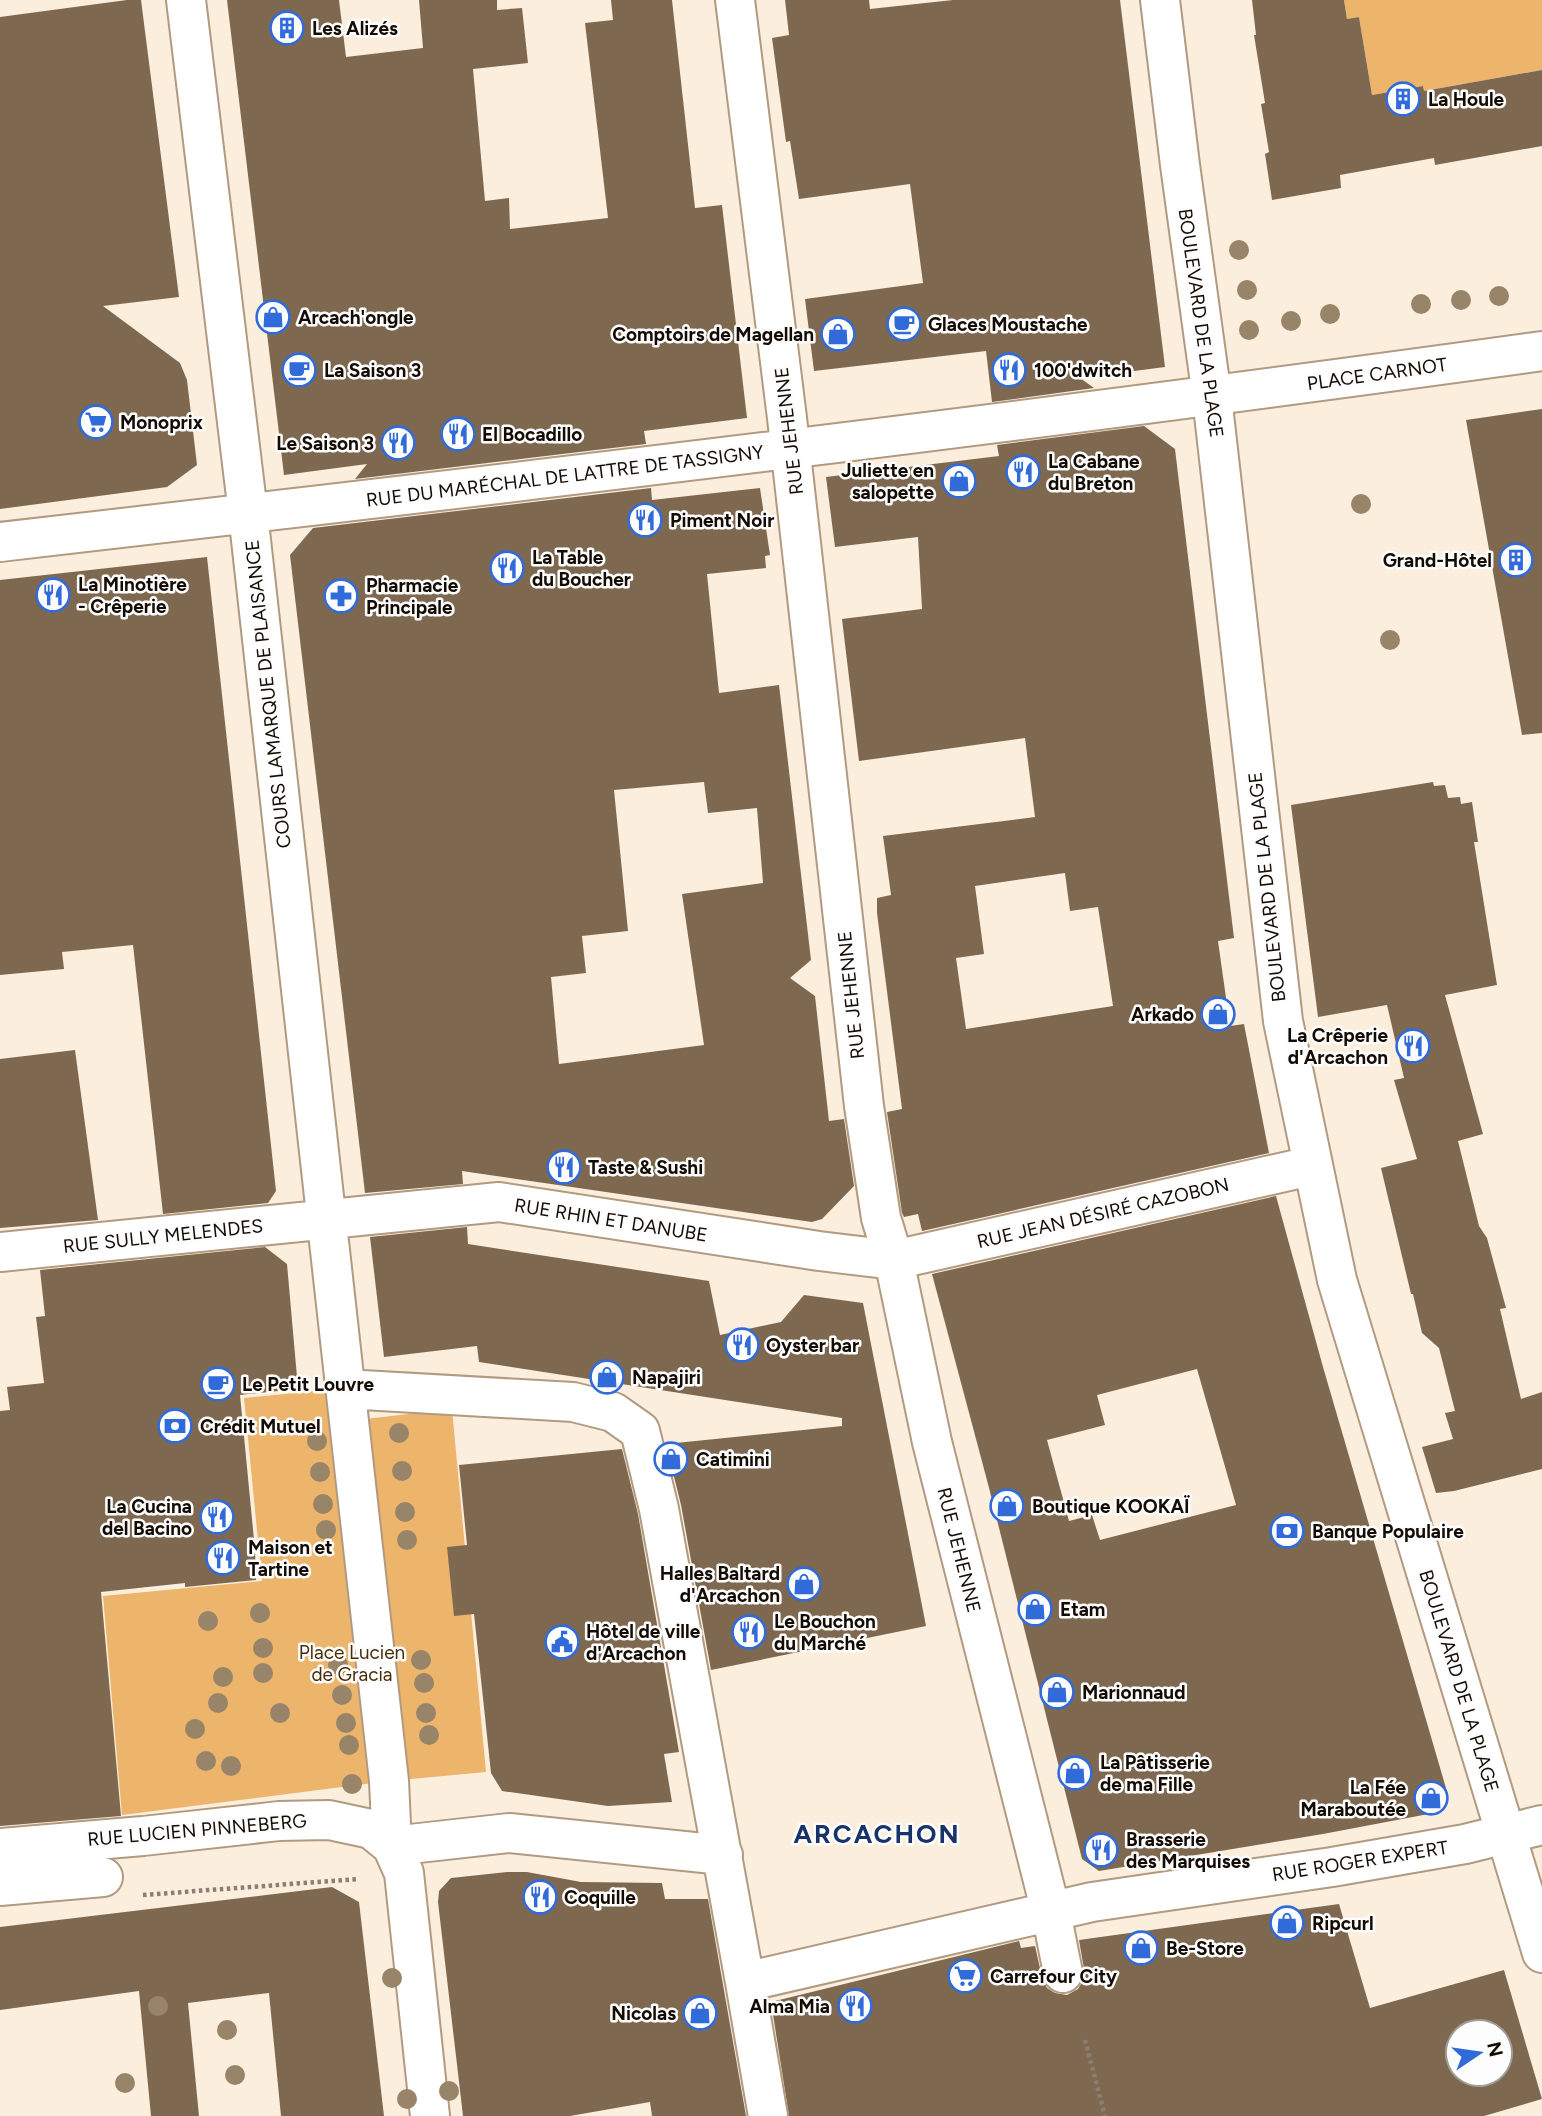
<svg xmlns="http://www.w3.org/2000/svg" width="1542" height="2116" viewBox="0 0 1542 2116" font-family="Figtree,sans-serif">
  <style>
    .green { fill: #edb46b }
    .building { fill: #7e6950; fill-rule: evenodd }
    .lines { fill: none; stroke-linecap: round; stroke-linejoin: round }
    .minor-casing { stroke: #b19a80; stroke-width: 42 }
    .major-casing { stroke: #b19a80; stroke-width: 42 }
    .path { stroke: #8a7f73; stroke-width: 4.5; stroke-dasharray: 3.5 3.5; stroke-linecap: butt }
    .minor { stroke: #fff; stroke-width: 38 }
    .major { stroke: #fff; stroke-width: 38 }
    .tree { fill: #988468 }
    .labels { text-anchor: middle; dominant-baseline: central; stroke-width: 5; stroke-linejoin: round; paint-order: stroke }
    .poi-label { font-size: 19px; font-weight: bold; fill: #140c04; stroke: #fdfdfd; text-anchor: start }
    .street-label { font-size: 19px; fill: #140c04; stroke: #fdfdfd }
    .park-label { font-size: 19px; fill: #472e09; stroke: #fdfdfd }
    .district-label { font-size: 26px; font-weight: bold; letter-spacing: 2px; fill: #173369; stroke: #fdfdfd }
  </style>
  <rect width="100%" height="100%" fill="#fceedd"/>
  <path class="green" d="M1344 0H1542V70L1424 91 1423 86 1372 95 1359 17 1347 19Z
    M336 1389 339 1422 452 1409 486 1772 389 1781 122 1815 103 1596 262 1581 244 1398Z"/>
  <path class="building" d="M127 0H141L179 297 103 306 180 363 187 380 197 465 167 487 0 509V17Z
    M227 0H339L346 57 423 48 419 0H497V10L522 8 528 63 473 69 485 201 509 198 510 229 608 218 585 23 613 20 611 0H672L695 208 722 205 747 418 644 431 646 444 355 479 367 464 284 475Z
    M785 0H869L870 9 953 0H1120L1165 367 1080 378 1094 388 992 402 986 351 814 371 805 299 923 283 910 184 799 199 790 141 786 142 772 38 789 35Z
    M1252 0H1344L1347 19 1359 17 1372 95 1423 86 1424 91 1542 70V146L1435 165 1434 158 1340 175 1341 188 1272 200 1265 154 1269 152 1261 104 1265 103 1254 35H1256Z
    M1542 409V733L1522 735 1466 420Z
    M1144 426 1175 449 1234 938 1218 941 1230 1026 1244 1024 1269 1153 922 1231 918 1214 904 1217 902 1213 887 1112 902 1109 877 913V898L891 895 883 836 1035 817 1025 738 859 761 842 619 922 609 918 537 835 547 826 477 999 456 997 445ZM1065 873 1070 911 1098 907 1113 1006 966 1029 956 958 984 954 975 886Z
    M651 488 652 500 760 488 770 555 765 556 766 568 707 574 719 693 779 685 811 960 790 978 815 996 829 1121 844 1119 854 1186 822 1219 812 1222 462 1171 463 1184 365 1193 290 555 313 528ZM704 782 708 813 757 808 763 883 682 894 704 1045 559 1064 551 977 586 973 582 936 628 931 614 790Z
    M207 557 276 1191 268 1203 163 1214 133 945 62 952 64 969 0 975V580Z
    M1433 782 1434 786 1445 785 1448 798 1460 797 1461 804 1472 802 1478 842H1474L1497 985 1445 995 1483 1134 1458 1141 1479 1226 1487 1238 1506 1308 1500 1309 1521 1399 1542 1392V1469L1454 1491 1436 1493 1422 1447 1453 1439 1445 1413 1455 1411 1439 1348 1422 1333 1413 1294H1411L1381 1168 1417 1159 1394 1080 1404 1078 1387 1005 1318 1017 1291 805Z
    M75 1050 98 1220 0 1228V1059Z
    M1276 1196 1323 1367 1448 1795 1439 1812 1323 1834 1099 1871 1082 1859 988 1484 932 1274ZM1197 1369 1236 1505 1100 1540 1092 1515 1069 1521 1047 1440 1105 1425 1097 1395Z
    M467 1227 468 1244 709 1281 720 1335 781 1322 804 1295 863 1303 926 1626 711 1670 681 1505 666 1444 842 1426V1418L479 1362 477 1346 384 1357 370 1237Z
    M265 1247 287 1264 297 1377 288 1390 240 1395 255 1550 256 1580 185 1587V1583L101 1592 121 1816 0 1826V1411L10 1410 7 1387 44 1383 36 1317 45 1316 40 1270Z
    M622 1449 638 1514 679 1752 664 1754 672 1802 608 1806 502 1791 491 1773 474 1614 454 1616 447 1547 467 1545 459 1465Z
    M507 1872H527L581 1882 662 1883 665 1899H708L746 2116H652L650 2102 570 2116H463L438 1902 439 1891 451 1878Z
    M332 1887 359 1902 384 2116H281L269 1993 188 2003 199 2116H151L139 1991 0 2010V1927Z
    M1339 1904 1370 2008 1504 1970 1542 2099 1484 2116H789L771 2002 1019 1941 1021 1948 1035 1946 1042 1977 1047 1988 1055 1993 1067 1995 1078 1989 1084 1979V1969L1079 1940ZM1458 2032H1500V2074H1458Z"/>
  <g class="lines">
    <defs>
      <path id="minor" d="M186 0 248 513 389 1781 392 1846 404 1873 430 2116
        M735 0 787 418 864 1106 881 1218 894 1260 932 1442 1051 1912 1063 1973
        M0 542C515 483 1029 422 1542 351
        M0 1252 499 1202 819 1251 894 1260 1311 1166
        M345 1389 573 1402 613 1412 640 1431 659 1509 745 1982 1092 1902 1332 1867 1465 1844 1542 1825
        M0 1848 143 1836 279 1821 329 1820 371 1829 392 1846 509 1833 723 1855
        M0 1886 103 1877
        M745 1982 768 2116"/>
      <path id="major" d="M1160 0 1180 165 1212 397 1283 1021 1337 1280 1542 1953"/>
    </defs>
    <use href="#minor" class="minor-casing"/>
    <use href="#major" class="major-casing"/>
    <path class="path" d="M143 1895 358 1879
      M1085 2040 1105 2116"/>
    <use href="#minor" class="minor"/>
    <use href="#major" class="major"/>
  </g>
  <g class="tree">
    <circle cx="1239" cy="250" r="10"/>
    <circle cx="1247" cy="290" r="10"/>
    <circle cx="1499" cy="296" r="10"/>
    <circle cx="1461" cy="300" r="10"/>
    <circle cx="1421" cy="304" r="10"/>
    <circle cx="1330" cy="314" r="10"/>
    <circle cx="1291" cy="321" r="10"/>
    <circle cx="1249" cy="330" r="10"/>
    <circle cx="1361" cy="504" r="10"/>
    <circle cx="1390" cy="640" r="10"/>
    <circle cx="399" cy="1433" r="10"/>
    <circle cx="317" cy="1441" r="10"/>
    <circle cx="402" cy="1471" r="10"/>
    <circle cx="320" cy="1472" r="10"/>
    <circle cx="323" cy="1504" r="10"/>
    <circle cx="405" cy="1512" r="10"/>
    <circle cx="326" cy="1530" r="10"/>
    <circle cx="407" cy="1540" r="10"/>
    <circle cx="260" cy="1613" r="10"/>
    <circle cx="208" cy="1621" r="10"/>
    <circle cx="263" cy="1648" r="10"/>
    <circle cx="421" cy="1660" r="10"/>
    <circle cx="338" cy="1665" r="10"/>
    <circle cx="263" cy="1673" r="10"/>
    <circle cx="223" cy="1677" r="10"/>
    <circle cx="424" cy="1683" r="10"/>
    <circle cx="342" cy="1695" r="10"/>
    <circle cx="218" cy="1703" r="10"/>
    <circle cx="280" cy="1713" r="10"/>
    <circle cx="426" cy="1713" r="10"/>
    <circle cx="346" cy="1723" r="10"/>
    <circle cx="195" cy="1729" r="10"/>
    <circle cx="429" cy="1735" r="10"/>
    <circle cx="349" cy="1745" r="10"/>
    <circle cx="206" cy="1761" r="10"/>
    <circle cx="231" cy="1766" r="10"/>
    <circle cx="352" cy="1784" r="10"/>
    <circle cx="392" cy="1978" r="10"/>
    <circle cx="158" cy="2006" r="10"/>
    <circle cx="227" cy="2030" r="10"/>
    <circle cx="235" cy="2075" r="10"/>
    <circle cx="125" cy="2083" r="10"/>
    <circle cx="449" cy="2091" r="10"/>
    <circle cx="407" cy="2099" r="10"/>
  </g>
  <defs>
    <symbol id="building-ring" viewBox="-11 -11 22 22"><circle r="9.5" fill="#fdfdfd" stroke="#316bda" stroke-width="1.5"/><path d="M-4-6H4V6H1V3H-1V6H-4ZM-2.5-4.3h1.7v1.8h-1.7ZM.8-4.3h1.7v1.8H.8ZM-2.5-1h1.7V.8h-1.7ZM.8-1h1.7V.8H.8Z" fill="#316bda"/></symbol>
    <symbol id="shop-ring" viewBox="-11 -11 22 22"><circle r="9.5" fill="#fdfdfd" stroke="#316bda" stroke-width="1.5"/><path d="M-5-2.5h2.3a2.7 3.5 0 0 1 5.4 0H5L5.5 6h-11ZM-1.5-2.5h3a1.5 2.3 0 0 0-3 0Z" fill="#316bda"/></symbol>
    <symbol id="cafe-ring" viewBox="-11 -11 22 22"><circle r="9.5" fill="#fdfdfd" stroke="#316bda" stroke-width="1.5"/><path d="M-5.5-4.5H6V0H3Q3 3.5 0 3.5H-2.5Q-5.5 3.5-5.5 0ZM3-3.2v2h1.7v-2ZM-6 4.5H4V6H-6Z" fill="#316bda"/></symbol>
    <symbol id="restaurant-ring" viewBox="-11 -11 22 22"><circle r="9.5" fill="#fdfdfd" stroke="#316bda" stroke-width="1.5"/><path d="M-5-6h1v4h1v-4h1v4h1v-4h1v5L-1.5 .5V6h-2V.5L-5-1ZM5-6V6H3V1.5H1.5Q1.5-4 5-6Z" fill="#316bda"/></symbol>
    <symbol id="supermarket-ring" viewBox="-11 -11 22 22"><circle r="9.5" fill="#fdfdfd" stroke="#316bda" stroke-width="1.5"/><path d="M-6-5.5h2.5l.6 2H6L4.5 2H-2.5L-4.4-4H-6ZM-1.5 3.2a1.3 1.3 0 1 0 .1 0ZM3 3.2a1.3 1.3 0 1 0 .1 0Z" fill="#316bda"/></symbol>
    <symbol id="pharmacy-ring" viewBox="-11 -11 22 22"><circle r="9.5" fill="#fdfdfd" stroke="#316bda" stroke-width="1.5"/><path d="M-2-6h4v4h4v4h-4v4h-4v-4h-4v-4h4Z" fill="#316bda"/></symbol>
    <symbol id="bank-ring" viewBox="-11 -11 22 22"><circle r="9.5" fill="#fdfdfd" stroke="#316bda" stroke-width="1.5"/><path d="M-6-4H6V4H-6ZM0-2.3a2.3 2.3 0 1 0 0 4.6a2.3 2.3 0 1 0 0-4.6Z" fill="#316bda"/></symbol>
    <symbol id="civic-ring" viewBox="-11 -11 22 22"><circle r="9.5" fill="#fdfdfd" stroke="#316bda" stroke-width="1.5"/><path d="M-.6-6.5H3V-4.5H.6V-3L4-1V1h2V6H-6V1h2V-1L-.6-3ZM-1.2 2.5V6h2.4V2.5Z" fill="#316bda"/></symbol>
  </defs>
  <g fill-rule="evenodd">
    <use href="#building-ring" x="268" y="9" width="38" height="38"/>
    <use href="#building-ring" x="1384" y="80" width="38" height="38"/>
    <use href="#shop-ring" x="254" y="298" width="38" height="38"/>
    <use href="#cafe-ring" x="885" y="305" width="38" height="38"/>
    <use href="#shop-ring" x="819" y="315" width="38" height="38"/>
    <use href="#cafe-ring" x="280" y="351" width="38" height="38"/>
    <use href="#restaurant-ring" x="990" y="351" width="38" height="38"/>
    <use href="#supermarket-ring" x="77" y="403" width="38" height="38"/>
    <use href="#restaurant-ring" x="439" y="415" width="38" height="38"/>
    <use href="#restaurant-ring" x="379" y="424" width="38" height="38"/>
    <use href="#restaurant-ring" x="1004" y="453" width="38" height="38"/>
    <use href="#shop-ring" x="940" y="462" width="38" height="38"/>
    <use href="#restaurant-ring" x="626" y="501" width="38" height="38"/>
    <use href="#building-ring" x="1497" y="541" width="38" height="38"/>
    <use href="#restaurant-ring" x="488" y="549" width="38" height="38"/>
    <use href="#restaurant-ring" x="34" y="576" width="38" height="38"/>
    <use href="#pharmacy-ring" x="322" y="577" width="38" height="38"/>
    <use href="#shop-ring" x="1199" y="995" width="38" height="38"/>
    <use href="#restaurant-ring" x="1394" y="1027" width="38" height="38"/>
    <use href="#restaurant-ring" x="545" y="1148" width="38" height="38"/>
    <use href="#restaurant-ring" x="723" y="1326" width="38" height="38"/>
    <use href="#shop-ring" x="588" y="1358" width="38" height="38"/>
    <use href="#cafe-ring" x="199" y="1365" width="38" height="38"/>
    <use href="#bank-ring" x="156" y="1407" width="38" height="38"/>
    <use href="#shop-ring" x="652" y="1440" width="38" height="38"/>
    <use href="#shop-ring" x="988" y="1487" width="38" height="38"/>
    <use href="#restaurant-ring" x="198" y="1498" width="38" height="38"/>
    <use href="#bank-ring" x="1268" y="1512" width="38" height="38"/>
    <use href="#restaurant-ring" x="204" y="1539" width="38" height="38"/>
    <use href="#shop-ring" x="785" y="1565" width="38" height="38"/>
    <use href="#shop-ring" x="1016" y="1590" width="38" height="38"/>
    <use href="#restaurant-ring" x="730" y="1613" width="38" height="38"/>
    <use href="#civic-ring" x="543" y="1623" width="38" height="38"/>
    <use href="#shop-ring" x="1038" y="1673" width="38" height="38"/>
    <use href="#shop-ring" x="1056" y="1754" width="38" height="38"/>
    <use href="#shop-ring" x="1412" y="1779" width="38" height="38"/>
    <use href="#restaurant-ring" x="1082" y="1831" width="38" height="38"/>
    <use href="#restaurant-ring" x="521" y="1878" width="38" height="38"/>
    <use href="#shop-ring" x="1268" y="1904" width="38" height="38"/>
    <use href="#shop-ring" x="1122" y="1929" width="38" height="38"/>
    <use href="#supermarket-ring" x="946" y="1957" width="38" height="38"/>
    <use href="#restaurant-ring" x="836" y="1987" width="38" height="38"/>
    <use href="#shop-ring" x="681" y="1994" width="38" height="38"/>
  </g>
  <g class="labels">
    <g class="poi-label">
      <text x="312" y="28">Les Alizés</text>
      <text x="1428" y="99">La Houle</text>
      <text x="298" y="317">Arcach'ongle</text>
      <text x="928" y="324">Glaces Moustache</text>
      <text x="814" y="334" text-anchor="end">Comptoirs de Magellan</text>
      <text x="324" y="370">La Saison 3</text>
      <text x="1034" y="370">100'dwitch</text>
      <text x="120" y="422">Monoprix</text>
      <text x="482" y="434">El Bocadillo</text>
      <text x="374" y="443" text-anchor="end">Le Saison 3</text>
      <text x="1048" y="461">La Cabane<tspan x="1048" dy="22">du Breton</tspan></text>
      <text x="934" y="470" text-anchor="end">Juliette en<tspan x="934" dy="22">salopette</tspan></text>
      <text x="670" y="520">Piment Noir</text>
      <text x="532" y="557">La Table<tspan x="532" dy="22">du Boucher</tspan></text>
      <text x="1492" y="560" text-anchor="end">Grand-Hôtel</text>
      <text x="78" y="584">La Minotière<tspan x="78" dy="22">- Crêperie</tspan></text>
      <text x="366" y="585">Pharmacie<tspan x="366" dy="22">Principale</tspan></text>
      <text x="1194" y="1014" text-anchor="end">Arkado</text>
      <text x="1388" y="1035" text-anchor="end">La Crêperie<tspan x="1388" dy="22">d'Arcachon</tspan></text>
      <text x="588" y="1167">Taste &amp; Sushi</text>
      <text x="766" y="1345">Oyster bar</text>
      <text x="632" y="1377">Napajiri</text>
      <text x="242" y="1384">Le Petit Louvre</text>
      <text x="200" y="1426">Crédit Mutuel</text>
      <text x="696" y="1459">Catimini</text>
      <text x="192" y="1506" text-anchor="end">La Cucina<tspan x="192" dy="22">del Bacino</tspan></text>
      <text x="1032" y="1506">Boutique KOOKAÏ</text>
      <text x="1312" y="1531">Banque Populaire</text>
      <text x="248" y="1547">Maison et<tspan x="248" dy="22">Tartine</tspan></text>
      <text x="780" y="1573" text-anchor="end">Halles Baltard<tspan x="780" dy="22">d'Arcachon</tspan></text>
      <text x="1060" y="1609">Etam</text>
      <text x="774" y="1621">Le Bouchon<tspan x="774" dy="22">du Marché</tspan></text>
      <text x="586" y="1631">Hôtel de ville<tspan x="586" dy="22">d'Arcachon</tspan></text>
      <text x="1082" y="1692">Marionnaud</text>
      <text x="1100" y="1762">La Pâtisserie<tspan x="1100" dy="22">de ma Fille</tspan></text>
      <text x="1406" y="1787" text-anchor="end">La Fée<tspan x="1406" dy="22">Maraboutée</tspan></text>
      <text x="1126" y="1839">Brasserie<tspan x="1126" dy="22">des Marquises</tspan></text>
      <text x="564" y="1897">Coquille</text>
      <text x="1312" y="1923">Ripcurl</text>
      <text x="1166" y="1948">Be-Store</text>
      <text x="990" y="1976">Carrefour City</text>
      <text x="830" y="2006" text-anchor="end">Alma Mia</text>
      <text x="676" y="2013" text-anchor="end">Nicolas</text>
    </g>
    <g class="street-label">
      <text transform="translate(1201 323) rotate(82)">BOULEVARD DE LA PLAGE</text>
      <text transform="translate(1377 374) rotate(-8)">PLACE CARNOT</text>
      <text transform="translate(789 431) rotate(-97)">RUE JEHENNE</text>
      <text transform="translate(565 476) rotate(-7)">RUE DU MARÉCHAL DE LATTRE DE TASSIGNY</text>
      <text transform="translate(268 694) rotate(-96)">COURS LAMARQUE DE PLAISANCE</text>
      <text transform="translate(1267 887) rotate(-96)">BOULEVARD DE LA PLAGE</text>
      <text transform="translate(851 995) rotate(-96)">RUE JEHENNE</text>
      <text transform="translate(1103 1213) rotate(-13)">RUE JEAN DÉSIRÉ CAZOBON</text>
      <text transform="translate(611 1220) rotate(9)">RUE RHIN ET DANUBE</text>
      <text transform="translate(163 1236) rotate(-6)">RUE SULLY MELENDES</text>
      <text transform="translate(959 1550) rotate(76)">RUE JEHENNE</text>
      <text transform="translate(1459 1681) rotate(73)">BOULEVARD DE LA PLAGE</text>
      <text transform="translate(197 1830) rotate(-5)">RUE LUCIEN PINNEBERG</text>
      <text transform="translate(1360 1861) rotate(-9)">RUE ROGER EXPERT</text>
    </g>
    <g class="park-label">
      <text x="352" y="1652">Place Lucien<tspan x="352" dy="22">de Gracia</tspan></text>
    </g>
    <g class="district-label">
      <text x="877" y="1834">ARCACHON</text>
    </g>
  </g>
  <g transform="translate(1479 2053) rotate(77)"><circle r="33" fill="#fdfdfd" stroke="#a09d99" stroke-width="2"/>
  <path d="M0-5L12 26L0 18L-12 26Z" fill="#316bda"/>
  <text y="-10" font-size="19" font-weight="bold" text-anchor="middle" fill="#140c04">N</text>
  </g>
</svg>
